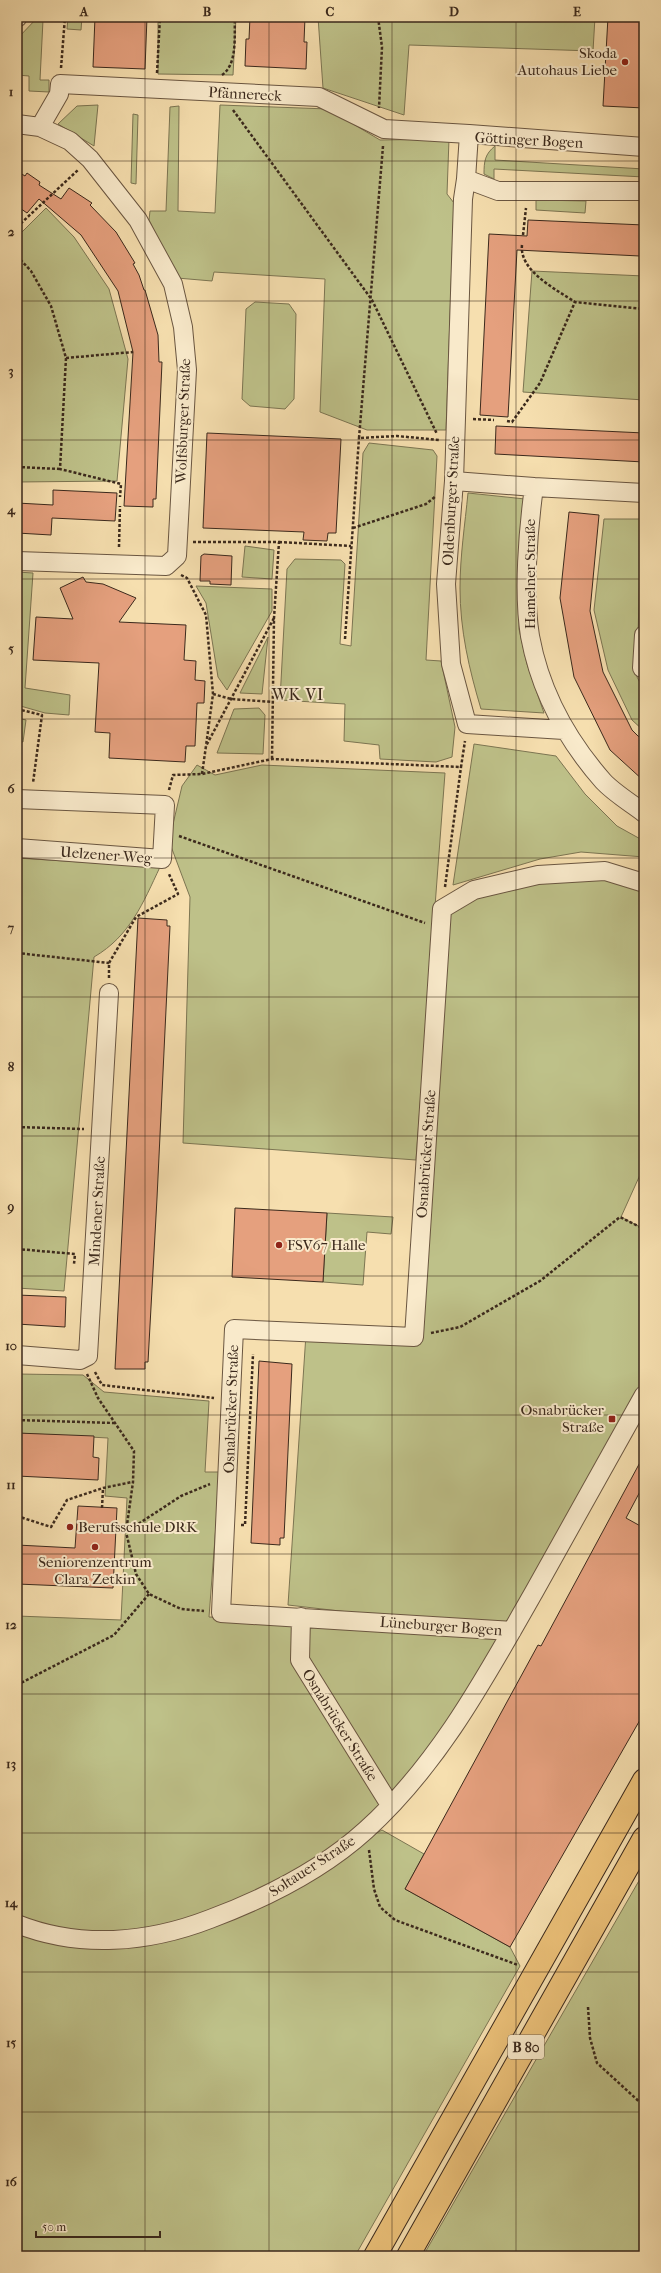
<svg xmlns="http://www.w3.org/2000/svg" width="661" height="2273" viewBox="0 0 661 2273" font-family="'IM FELL French Canon',serif">
  <style>
    .green { fill: #bec189; stroke: #7c7552 }
    .building { fill: #e5a07e; stroke: #3b291c }
    .lines { fill: none; stroke-linecap: round; stroke-linejoin: round }
    .minor-casing { stroke: #6a5641; stroke-width: 20 }
    .highway-casing { stroke: #3b291c; stroke-width: 24 }
    .path { stroke: #3b291c; stroke-width: 2.5; stroke-dasharray: 3 2; stroke-linecap: butt }
    .minor { stroke: #f9eacb; stroke-width: 18 }
    .highway { stroke: #ebc078; stroke-width: 22 }
    .grid { fill: none; stroke: #3b291c; stroke-width: 1; stroke-opacity: 0.55 }
    .poi-dot { fill: #8f2418; stroke: #f9eacb; stroke-width: 1.5 }
    .labels { text-anchor: middle; dominant-baseline: central; stroke-width: 4; stroke-linejoin: round; paint-order: stroke }
    .shield { fill: #f9eacb; stroke: #746350; stroke-width: 1 }
    .shield-label { font-size: 14px; font-weight: bold; fill: #3b291c }
    .poi-label { font-size: 15px; fill: #3b291c; stroke: #f9eacb; text-anchor: end }
    .street-label { font-size: 15px; fill: #3b291c; stroke: #f9eacb }
    .neighbourhood-label { font-size: 16px; letter-spacing: 1px; fill: #3b291c; stroke: #f9eacb }
    .neatline { fill: none; stroke: #3b291c; stroke-width: 1.5 }
    .grid-label { font-size: 13px; text-anchor: middle; font-weight: bold; fill: #3b291c }
  </style>
  <rect width="100%" height="100%" fill="#f6dfaf"/>
  <filter id="stains"><feTurbulence type="fractalNoise" baseFrequency=".005" numOctaves="4"/><feColorMatrix values="0 0 0 0 .2 0 0 0 0 .09 0 0 0 0 .02 0 0 0 .5 -.17"/></filter>
  <radialGradient id="worn" r=".72"><stop offset=".6" stop-color="#630" stop-opacity="0"/><stop offset="1" stop-color="#630" stop-opacity=".3"/></radialGradient>
  <path class="green" d="M38 17H52V20H43L40 80H49V92L29 91V76L17 75V39Z
    M68 17H82L81 30 67 29Z
    M158 17H236L233 75 158 74Z
    M318 17H595L593 51 409 45 404 115 323 88Z
    M98 105 94 146 58 124 77 106Z
    M220 105 328 109 380 140 449 139 447 194 454 203 446 430H367L320 412 325 279 214 272 212 281 177 278 149 220 150 211H166L170 107 179 106 178 211 215 213Z
    M133 114 138 115 136 184 131 183Z
    M495 146V160L644 169V177L494 169V179L484 174C484 161 485 154 495 146Z
    M536 200 586 201 585 213 536 210Z
    M46 208 74 237 109 289 128 359 117 481 17 482V234L19 235Z
    M532 271 644 276V400L523 392Z
    M255 302 289 304 296 314 294 399 285 409 250 406 242 399 246 309Z
    M369 443 433 450 437 456 426 660 441 661 455 727 452 757 436 762 380 759 379 745 344 741 345 704 280 700 287 569 295 559 341 560 345 564 340 644 351 646 363 453Z
    M468 493 525 499 519 629 527 664 544 713 481 709C469 669 460 630 460 588 460 556 465 524 468 493Z
    M604 519H641L637 677 644 690V731L632 720 608 670 594 610Z
    M245 546 274 550 272 579 242 577Z
    M17 572 33 573 25 688 70 695 69 715 45 713 17 705Z
    M196 586 272 589V611L227 690 218 677 206 603Z
    M268 637 262 694 240 693Z
    M259 708 265 715 263 754 217 753 234 709Z
    M17 718 26 720 23 742 17 741Z
    M474 744 556 756 585 794 617 826 644 841V857L581 852 540 859 453 885Z
    M197 765 215 775 262 765 445 773 416 1160 183 1143 190 897 169 841 182 786Z
    M17 858 160 867C143 903 130 936 94 957L64 1291 17 1288Z
    M542 875 644 883V1166L621 1217 644 1229V1394L512 1631 390 1805 311 1870 382 1830 424 1854 405 1889 510 1947 520 1966 355 2256H22L17 2253V1616L121 1620 127 1498 105 1496 108 1438 17 1433V1374L83 1375 104 1392 209 1401 205 1472H220L209 1617 503 1630 288 1605 306 1334 414 1337 442 909Z
    M327 1213 393 1217 391 1234 367 1232 363 1285 323 1282Z
    M644 1872V2256H423Z"/>
  <path class="building" d="M95 17H147L145 69 93 67Z
    M250 17H305L304 42H307L306 69 245 66 246 39H249Z
    M608 17H644V108L603 106Z
    M17 171 25 176 27 173 40 182 39 185 61 199 69 188 92 203 90 205 116 232 135 263 133 264 139 275 144 290H145L158 335 159 362H162L156 499H153V507L124 506 133 352 118 291 81 235 39 199 27 213 17 206Z
    M528 220 644 225V253H640V256L517 250 508 417 480 415 489 234 527 236Z
    M496 426 644 433V462L495 454Z
    M207 433 341 439 336 533H328L327 541 303 540 304 532 203 528Z
    M53 490 117 493 115 521 52 518 51 535 17 533V503L53 505Z
    M569 512 599 515 590 611 603 672 632 730 644 742V781L610 750 574 677 560 598Z
    M204 554 232 556 231 585 210 584V581H200L201 556Z
    M83 577 86 582 103 584 136 598 119 622 186 625 184 660 196 661 195 680 205 681 204 703H197L195 746H186L185 762 109 758 110 733 95 732 99 663 33 660 36 617 73 619 60 588Z
    M138 918 167 920V926H170L157 1198 148 1362H145V1369H115Z
    M235 1208 327 1213 323 1282 232 1277Z
    M17 1295 66 1297 65 1327 17 1324Z
    M259 1361 292 1364 284 1538H280V1545L251 1543Z
    M17 1433 94 1436 93 1457 99 1458 98 1480 17 1476Z
    M644 1455V1484L626 1518 644 1528V1713L510 1947 405 1889 538 1645 541 1646Z
    M78 1506 117 1508 113 1588 17 1584V1545L75 1548Z"/>
  <g class="lines">
    <defs>
      <path id="minor" d="M17 18 18 17
        M17 124 40 127 70 141 90 159 138 220 173 284 183 327 187 370 177 556 166 566 17 561
        M40 127 59 94 60 84 319 97 384 129 469 134
        M644 147 469 134 466 179 498 191H644
        M466 179 463 199 454 481 446 584 451 664 467 724 564 730
        M454 481 534 487C528 531 523 593 530 636 540 690 567 740 603 781 614 793 631 803 644 813
        M534 487 644 493
        M642 668 644 635
        M17 799 165 805 162 859 17 848
        M17 1355 80 1360 88 1356 109 993
        M301 1617 300 1660 390 1805
        M512 1631 221 1613 234 1329 414 1337 442 909 474 890 538 875 605 871 644 883
        M17 1924C80 1949 148 1943 210 1919 266 1898 322 1870 366 1830 439 1764 486 1676 534 1592 571 1526 607 1460 644 1395"/>
      <path id="highway" d="M375 2256 644 1780
        M408 2256 644 1838"/>
    </defs>
    <use href="#minor" class="minor-casing"/>
    <use href="#highway" class="highway-casing"/>
    <path class="path" d="M378 17 382 47 379 108
      M61 68 65 17
      M157 73 160 17
      M222 75C238 64 234 35 235 17
      M233 110 372 300 437 434
      M383 146 359 438 397 436 439 440
      M17 227 78 170
      M523 235 526 208
      M522 245C519 271 557 290 575 302
      M17 256 31 271 51 306 66 358 60 469 121 484 120 497
      M66 358 133 352
      M473 419 494 420
      M507 421 512 422 540 383 575 302 644 309
      M17 467 60 469
      M353 528 426 504 436 496
      M193 542H279L274 618 272 759
      M279 542 351 546
      M119 547 120 506
      M181 575 187 578 206 615 213 694 206 746
      M345 639 359 438
      M213 694 231 699 273 702
      M17 709 42 715 33 783
      M202 774 206 746 274 618
      M169 790 173 775 202 774 272 759 461 767 465 741
      M179 836 425 923
      M445 887 461 767
      M17 953 109 963
      M109 978V963L136 917 178 894 169 874
      M17 1127 84 1129
      M17 1249 75 1254 74 1264
      M431 1333 460 1327 540 1281 620 1217 644 1229
      M95 1372 102 1385 214 1398
      M87 1374 98 1398 134 1451 133 1482 126 1532 136 1574 149 1594 181 1609 204 1611
      M17 1420 114 1423
      M102 1508 103 1488
      M17 1516 51 1527 67 1500 103 1488 132 1482
      M241 1525H245L253 1354
      M126 1532 181 1496 210 1484
      M17 1685 114 1635 149 1594
      M369 1850 374 1889 380 1907 395 1920 518 1965
      M588 2007 590 2038 597 2063 644 2106"/>
    <use href="#minor" class="minor"/>
    <use href="#highway" class="highway"/>
  </g>
  <path class="grid" d="M145 17V2256M269 17V2256M392 17V2256M516 17V2256M17 161H644M17 301H644M17 440H644M17 579H644M17 719H644M17 858H644M17 997H644M17 1136H644M17 1276H644M17 1415H644M17 1554H644M17 1694H644M17 1833H644M17 1972H644M17 2112H644"/>
  <g class="poi-dot">
    <circle cx="625" cy="62" r="4"/>
    <circle cx="279" cy="1245" r="4"/>
    <rect x="608" y="1415" width="8" height="8" rx="2"/>
    <circle cx="70" cy="1527" r="4"/>
    <circle cx="95" cy="1547" r="4"/>
  </g>
  <g class="labels">
    <rect class="shield" x="508" y="2035" width="36" height="24" rx="3"/>
    <g class="shield-label">
      <text x="526" y="2047">B 80</text>
    </g>
    <g class="poi-label">
      <text x="617" y="53">Skoda<tspan x="617" dy="17">Autohaus Liebe</tspan></text>
      <text x="287" y="1245" text-anchor="start">FSV67 Halle</text>
      <text x="604" y="1410">Osnabrücker<tspan x="604" dy="17">Straße</tspan></text>
      <text x="78" y="1527" text-anchor="start">Berufsschule DRK</text>
      <text x="95" y="1562" text-anchor="middle">Seniorenzentrum<tspan x="95" dy="17">Clara Zetkin</tspan></text>
    </g>
    <g class="street-label">
      <text transform="translate(245 94) rotate(3)">Pfännereck</text>
      <text transform="translate(529 140) rotate(3)">Göttinger Bogen</text>
      <text transform="translate(183 421) rotate(-88)">Wolfsburger Straße</text>
      <text transform="translate(451 501) rotate(-87)">Oldenburger Straße</text>
      <text transform="translate(530 574) rotate(-90)">Hamelner Straße</text>
      <text transform="translate(106 855) rotate(4)">Uelzener Weg</text>
      <text transform="translate(426 1154) rotate(-86)">Osnabrücker Straße</text>
      <text transform="translate(97 1211) rotate(-87)">Mindener Straße</text>
      <text transform="translate(231 1409) rotate(-88)">Osnabrücker Straße</text>
      <text transform="translate(441 1626) rotate(4)">Lüneburger Bogen</text>
      <text transform="translate(340 1725) rotate(58)">Osnabrücker Straße</text>
      <text transform="translate(312 1866) rotate(-33)">Soltauer Straße</text>
    </g>
    <g class="neighbourhood-label">
      <text x="298" y="694">WK VI</text>
    </g>
  </g>
  <rect width="661" height="2273" fill="none" stroke="#f6dfaf" stroke-width="44"/>
  <path d="M36 2231v6h124v-6" fill="none" stroke="#3b291c" stroke-width="2"/>
  <text x="42" y="2231" font-size="12" fill="#3b291c" stroke="#f9eacb" stroke-width="3" paint-order="stroke">50 m</text>
  <rect x="22" y="22" width="617" height="2229" class="neatline"/>
  <g class="grid-label">
    <text x="84" y="16">A</text>
    <text x="207" y="16">B</text>
    <text x="330" y="16">C</text>
    <text x="454" y="16">D</text>
    <text x="577" y="16">E</text>
    <text x="11" y="96">1</text>
    <text x="11" y="236">2</text>
    <text x="11" y="375">3</text>
    <text x="11" y="514">4</text>
    <text x="11" y="653">5</text>
    <text x="11" y="793">6</text>
    <text x="11" y="932">7</text>
    <text x="11" y="1071">8</text>
    <text x="11" y="1211">9</text>
    <text x="11" y="1350">10</text>
    <text x="11" y="1489">11</text>
    <text x="11" y="1629">12</text>
    <text x="11" y="1768">13</text>
    <text x="11" y="1907">14</text>
    <text x="11" y="2047">15</text>
    <text x="11" y="2186">16</text>
  </g>
  <rect width="100%" height="100%" filter="url(#stains)"/>
  <rect width="100%" height="100%" fill="url(#worn)"/>
</svg>
